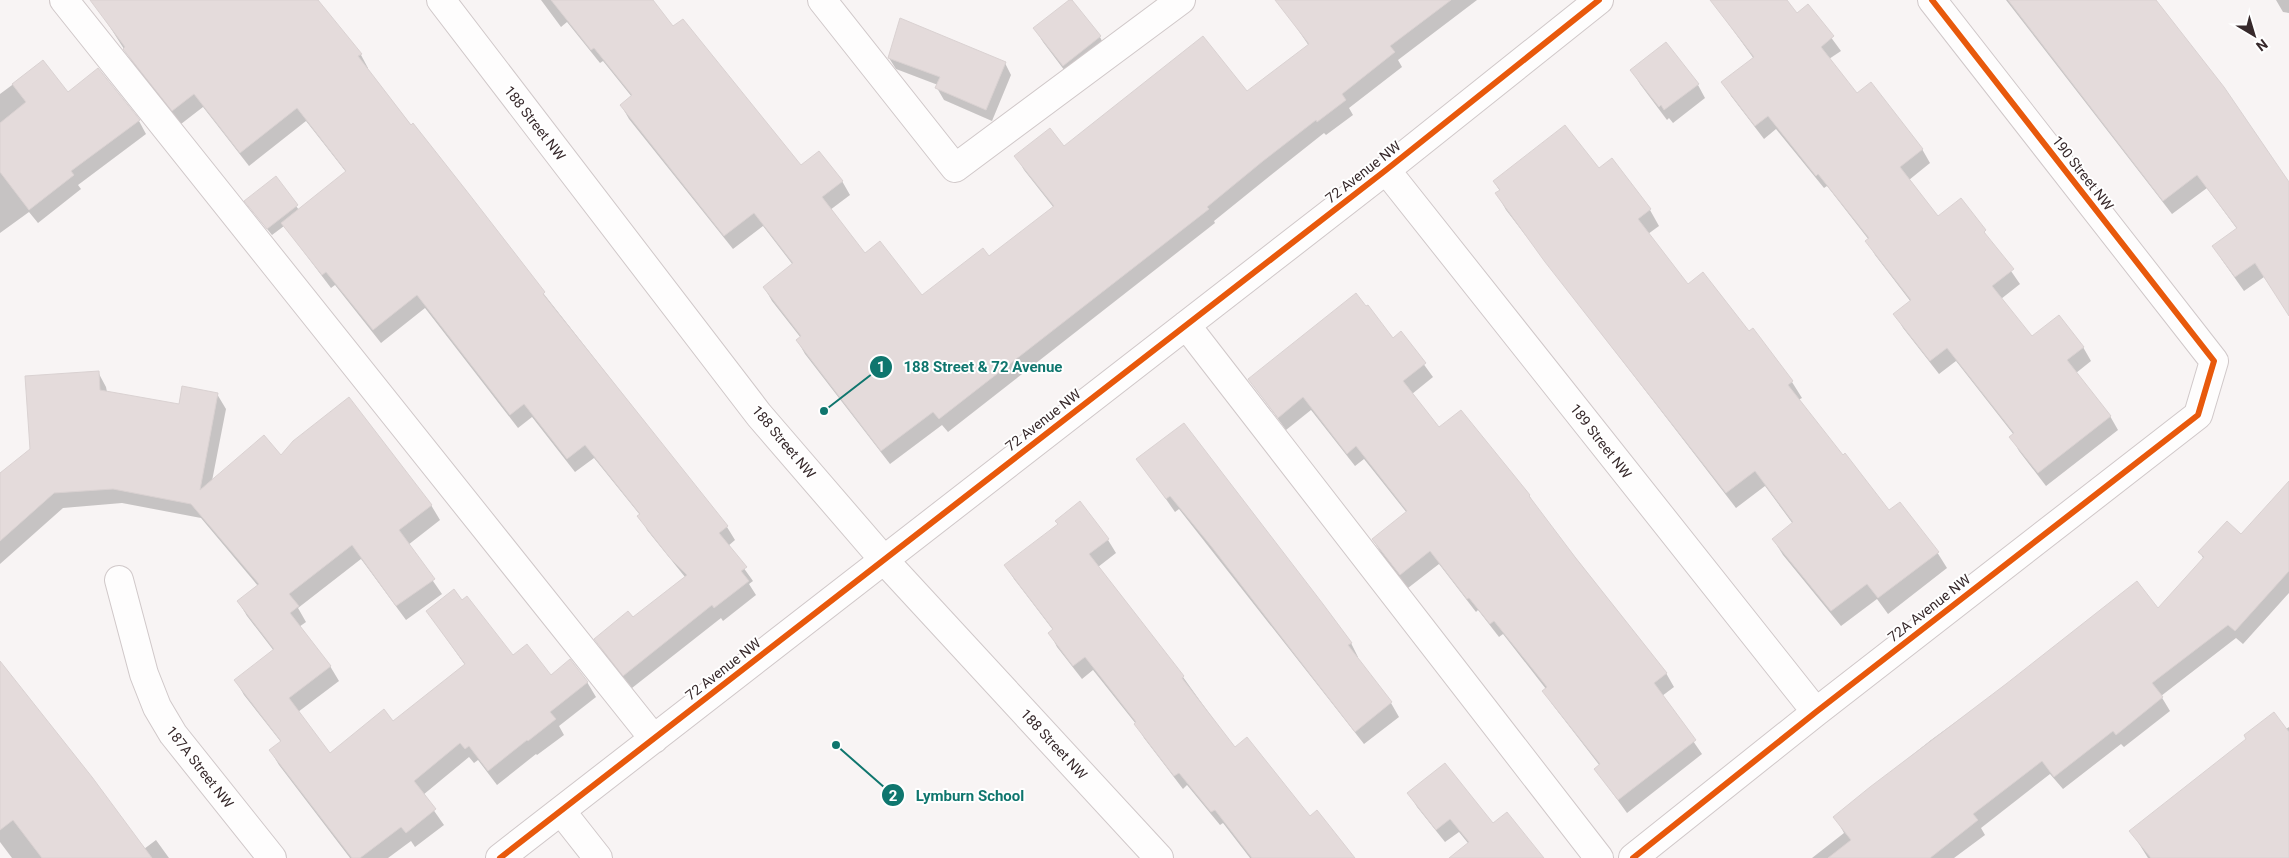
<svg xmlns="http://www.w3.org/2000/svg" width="2289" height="858" viewBox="0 0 2289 858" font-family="Roboto,sans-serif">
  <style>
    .shadow { fill: #0003 }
    .building { fill: #e4dbdb; stroke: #dad2d2 }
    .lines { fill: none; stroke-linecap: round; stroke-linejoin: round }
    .minor-casing { stroke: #d0c8c9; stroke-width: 30 }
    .minor { stroke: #fefdfd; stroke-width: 28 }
    .cycleway-casing { stroke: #fff; stroke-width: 9 }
    .cycleway { stroke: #e8590c; stroke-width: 6 }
    .labels { text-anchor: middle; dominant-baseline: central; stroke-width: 4; stroke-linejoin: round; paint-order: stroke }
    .street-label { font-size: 14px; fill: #37292b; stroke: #fff }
    .leader { fill: none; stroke: #0f766e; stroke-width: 2 }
    .callout-dot { fill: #0f766e; stroke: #fff; stroke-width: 2 }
    .mark-label { font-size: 15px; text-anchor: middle; font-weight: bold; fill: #fff }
    .callout-label { font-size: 15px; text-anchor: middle; font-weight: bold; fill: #0f766e; stroke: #fff; stroke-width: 4; stroke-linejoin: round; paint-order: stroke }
  </style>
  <rect width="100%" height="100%" fill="#f8f4f4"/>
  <path class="shadow" d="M113 0H317L361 55 368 68 367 69 727 527 735 540 728 546 753 581 749 584 756 595 723 621 721 618 632 688 604 653 596 640 633 619 685 577 647 530 640 515 594 458 575 472 532 417 518 428 425 308 381 343 335 285 331 288 284 226 272 235 250 208 275 178 299 210 346 172 306 121 249 166 203 107 181 124 133 63 99 10Z
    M541 0H651L673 28 801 167 842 181 850 195 830 210 865 255 922 297 989 258 1054 208 1024 170 1016 156 1064 148 1247 93 1309 46 1286 12 1301 0H1477L1398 60 1402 67 1349 108 1353 115 1326 135 1324 133 1271 175 1214 221 1215 223 948 432 942 425 890 464 805 354 797 340 801 338 772 301 764 287 793 265 763 226 733 249 629 119 621 105 632 97 603 61 600 63 567 22 561 27Z
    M1711 0H1785L1797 15 1808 6 1841 51 1829 59 1857 95 1922 149 1930 163 1909 180 1938 217 1961 199 2020 284 2001 299 2032 338 2083 347 2091 361 2076 373 2110 416 2118 430 2046 486 2019 451 2011 437 2014 435 1956 361 1939 374 1903 328 1895 314 1911 302 1875 255 1867 241 1869 240 1827 186 1824 188 1776 129 1764 139 1731 96 1723 82 1754 59Z
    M2006 0H2133L2184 39 2265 147 2289 185V315L2264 277 2244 291 2222 260 2214 246 2237 229 2207 188 2172 214Z
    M2276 0H2289V13L2283 12Z
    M1035 29 1100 37 1107 51 1071 79 1043 42Z
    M889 58 1005 63 1011 75 992 121 944 100 937 88 938 85 896 69Z
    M43 62 68 94 139 121 146 134 78 185 81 189 38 223 29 212 0 233V94Z
    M1632 71 1698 85 1705 98 1673 123 1669 118 1667 120 1640 84Z
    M1599 170 1650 210 1659 226 1648 234 1688 286 1749 333 1752 330 1792 382 1802 398 1798 400 1843 457 1889 512 1937 552 1947 568 1888 614 1877 599 1841 626 1783 555 1773 539 1793 524 1765 486 1736 508 1506 210 1497 194 1500 191 1494 182Z
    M1401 333 1433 377 1412 394 1439 429 1529 495 1537 509 1666 673 1674 687 1662 696 1702 754 1627 813 1595 769 1600 766 1552 704 1544 691 1546 689 1503 634 1499 637 1478 610 1476 612 1439 564 1408 588 1381 553 1373 539 1407 513 1364 459 1355 466 1311 410 1286 430 1249 379 1393 339Z
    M98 372 106 387 107 392 180 406 217 394 226 409 212 481 281 456 431 505 440 520 408 545 442 594 406 620 361 559 298 608 306 622 299 627 330 666 339 681 298 712 329 755 393 722 465 665 427 611 551 677 587 682 596 697 559 726 564 735 537 755 536 754 497 785 478 760 474 763 469 757 423 795 444 825 415 847 411 841 388 858H350L279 765 270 750 281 742 244 695 236 681 274 651 247 616 238 601 258 586 201 518 122 503 63 508 0 564V475L32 450Z
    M1138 459 1351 643 1358 657 1356 658 1391 703 1399 717 1364 744 1179 509 1175 512Z
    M2289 483V593L2243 644 2236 638 2161 696 2170 711 2124 747 2121 744 2063 789 2050 774 1981 828 1985 835 1954 858H1812L1844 833 1835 817 1931 740 2007 685 2158 610 2204 560 2200 552 2241 535Z
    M1108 540 1116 553 1098 567 1183 677 1234 748 1353 858H1250L1223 823 1220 825 1187 785 1183 789 1144 738 1136 724 1093 670 1082 679 1057 647 1050 633 1053 630 1014 579 1006 566Z
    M0 663 144 849 156 840 169 858H12L0 842Z
    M2289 727V858H2148L2131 831Z
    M1409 793 1492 825 1540 858H1480L1459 832 1445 842 1417 807Z"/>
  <path class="building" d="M90 0H318L362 54 358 56 411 125 413 123 469 194 545 292 543 294 728 526 719 533 747 567 741 571 749 581 714 608 712 605 623 676 594 639 628 611 633 617 687 575 670 558 637 516 640 514 585 445 567 459 524 404 510 415 417 295 373 330 326 272 322 275 281 223 346 171 297 108 240 153 194 94 172 111 123 49 125 47Z
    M551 0H653L673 26 683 19 801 165 819 151 843 181 822 197 865 253 880 241 922 295 983 248 989 256 1054 206 1014 156 1050 128 1064 146 1203 36 1247 91 1309 44 1275 0H1451L1390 46 1395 52 1342 94 1346 100 1317 122 1316 120 1263 161 1207 207 1209 209 939 419 933 412 881 451 796 340 801 336 763 287 793 263 754 213 724 236 620 105 632 95 594 48 591 50Z
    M1069 0H1072L1101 36 1063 66 1033 28Z
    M1710 0H1787L1797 13 1808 4 1834 36 1821 47 1857 93 1871 82 1923 149 1900 167 1938 216 1961 198 1986 230 1984 232 2014 269 1992 286 2032 336 2059 315 2084 347 2067 360 2111 416 2038 473 2009 437 2014 433 1947 348 1930 361 1893 314 1911 300 1865 241 1869 238 1818 174 1816 176 1768 116 1755 126 1721 82 1754 57Z
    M2008 0H2156L2224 87 2289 182V316L2255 263 2235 277 2212 246 2237 228 2197 175 2163 201Z
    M900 18 1006 62 986 110 935 88 940 77 888 58Z
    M1666 42 1699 84 1664 110 1661 105 1659 107 1630 70Z
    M43 60 68 92 98 68 140 120 71 171 74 175 29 210 0 172V123L26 102 12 84Z
    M1565 125 1599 168 1612 158 1651 209 1638 219 1688 284 1703 272 1749 331 1753 328 1793 381 1788 385 1843 455 1845 453 1889 510 1900 502 1939 552 1878 598 1867 584 1831 611 1772 539 1793 522 1755 471 1726 493 1545 262 1495 193 1500 190 1493 181Z
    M276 176 298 205 267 229 244 201Z
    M1356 293 1366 306 1368 305 1393 338 1401 331 1426 363 1403 381 1439 427 1461 410 1530 495 1529 496 1575 557 1667 673 1654 683 1696 740 1618 800 1594 769 1600 764 1542 691 1547 687 1494 621 1490 624 1469 598 1467 599 1430 551 1400 575 1372 539 1407 511 1356 446 1347 454 1303 397 1278 418 1248 379Z
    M99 371 100 390 179 404 182 386 218 393 200 490 264 435 281 455 293 441 349 397 432 505 399 530 435 579 396 606 352 545 289 594 299 606 290 613 331 666 289 698 330 753 384 709 393 721 465 664 426 611 454 589 462 600 467 596 513 655 527 644 551 675 570 659 588 682 550 712 556 719 528 741 527 740 488 771 469 746 465 749 460 743 414 781 436 809 406 833 401 827 360 858H352L269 750 281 741 234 680 274 649 237 601 259 584 191 504 113 489 54 493 0 541V473L30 449 25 376Z
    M1184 423 1323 604 1352 643 1348 645 1392 702 1355 732 1211 546 1170 496 1166 499 1136 459Z
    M2289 481V571L2235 631 2228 625 2152 683 2163 697 2116 735 2113 731 2054 777 2042 761 1973 814 1978 820 1930 858H1828L1851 840 1833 817 1870 787 2006 684 2137 581 2158 608 2204 557 2198 552 2227 521 2241 534Z
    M1080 501 1109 539 1089 554 1184 676 1182 678 1235 747 1247 737 1310 816 1317 810 1355 858H1252L1215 810 1211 812 1179 773 1174 776 1134 724 1136 722 1085 657 1073 666 1048 633 1053 629 1004 565 1058 524 1055 521Z
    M0 661 92 777 152 858H42L13 820 0 830Z
    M2274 712 2289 732V858H2151L2129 831 2246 739 2244 735Z
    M1445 763 1493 823 1507 812 1544 858H1449L1469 842 1450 819 1436 830 1407 793Z"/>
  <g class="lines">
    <defs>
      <path id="minor" d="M64 0 654 739
        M441 0 759 415 884 560 1159 858
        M822 0 955 168 1181 0
        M1386 170 1816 712
        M1186 325 1599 858
        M119 580 144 674 157 707 173 734 272 858
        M561 811 598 858
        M500 858 1386 170 1599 0
        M1633 858 1816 712 2198 415 2214 361 1932 0"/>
    </defs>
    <use href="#minor" class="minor-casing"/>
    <use href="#minor" class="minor"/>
    <defs>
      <path id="cycleway" d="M500 858 1386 170 1599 0
        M1633 858 1816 712 2198 415 2214 361 1932 0"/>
    </defs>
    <use href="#cycleway" class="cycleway-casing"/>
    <use href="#cycleway" class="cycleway"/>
  </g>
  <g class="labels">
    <g class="street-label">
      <text transform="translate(535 123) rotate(52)">188 Street NW</text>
      <text transform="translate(1363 172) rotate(-38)">72 Avenue NW</text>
      <text transform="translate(2083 173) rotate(52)">190 Street NW</text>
      <text transform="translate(1043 420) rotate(-38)">72 Avenue NW</text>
      <text transform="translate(1601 441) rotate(52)">189 Street NW</text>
      <text transform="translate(784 442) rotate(50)">188 Street NW</text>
      <text transform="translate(1929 608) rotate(-38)">72A Avenue NW</text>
      <text transform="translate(723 669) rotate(-38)">72 Avenue NW</text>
      <text transform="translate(1054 744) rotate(47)">188 Street NW</text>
      <text transform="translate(200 767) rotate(52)">187A Street NW</text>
    </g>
  </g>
  <path class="leader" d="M824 411L881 367M836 745L893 795"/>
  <g class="callout-dot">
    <circle cx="824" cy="411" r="5"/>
    <circle cx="836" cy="745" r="5"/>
    <circle cx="881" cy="367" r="12"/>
    <circle cx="893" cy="795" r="12"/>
  </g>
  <g class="mark-label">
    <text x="881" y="372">1</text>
    <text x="893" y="801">2</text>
  </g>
  <g class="callout-label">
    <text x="983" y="372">188 Street &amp; 72 Avenue</text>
    <text x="970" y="801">Lymburn School</text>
  </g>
  <g transform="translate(2254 35) rotate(142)" stroke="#ffffff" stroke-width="4" paint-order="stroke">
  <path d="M0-4L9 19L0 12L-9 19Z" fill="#37292b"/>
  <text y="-8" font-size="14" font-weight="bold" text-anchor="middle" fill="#37292b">N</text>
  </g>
</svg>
